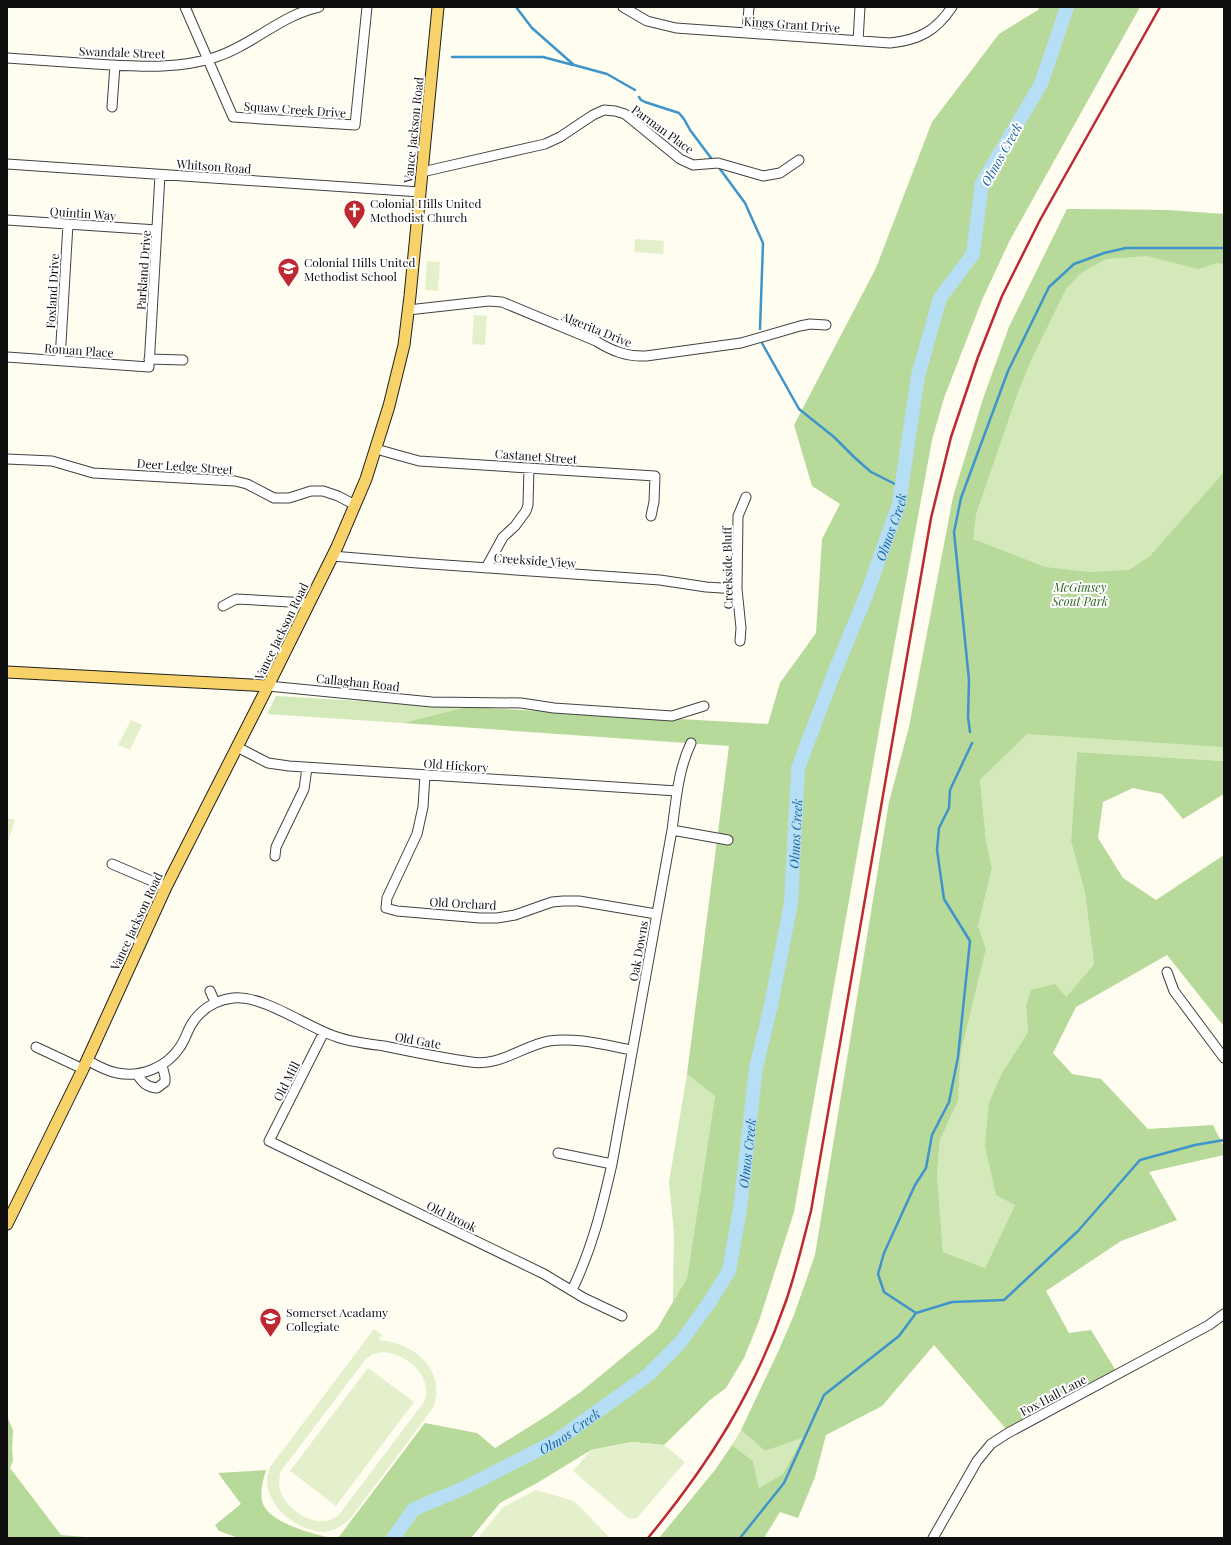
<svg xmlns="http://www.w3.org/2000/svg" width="1231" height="1545" viewBox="0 0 1231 1545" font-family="'Playfair Display',serif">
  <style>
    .green { fill: #d3e9ba }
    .forest { fill: #b7d99a }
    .pitch { fill: #e4f0cc; fill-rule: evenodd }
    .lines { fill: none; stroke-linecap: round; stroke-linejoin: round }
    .stream { stroke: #3e94cb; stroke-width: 2.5 }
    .river { stroke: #b6def5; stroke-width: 14 }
    .minor-casing { stroke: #424242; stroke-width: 11 }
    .major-casing { stroke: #202020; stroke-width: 13 }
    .minor { stroke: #fff; stroke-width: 9 }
    .major { stroke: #f6d269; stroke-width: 11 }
    .rail { stroke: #bd2831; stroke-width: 2.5 }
    .labels { text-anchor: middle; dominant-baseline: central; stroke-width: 4; stroke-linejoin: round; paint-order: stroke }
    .street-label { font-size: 12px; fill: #0f0f0f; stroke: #fff }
    .poi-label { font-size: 12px; fill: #0f0f0f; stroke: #fff; text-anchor: start }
    .park-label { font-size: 12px; font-style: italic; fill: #2f661f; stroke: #fff }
    .water-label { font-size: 13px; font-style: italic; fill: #19669f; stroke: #fff }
  </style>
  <rect width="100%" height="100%" fill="#fffcf0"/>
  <path class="green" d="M1067 209 1166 210 1224 214V761L1077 752 1071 841 1085 893 1094 964 1066 997 1026 1006 1028 1032 1002 1073 1015 1205 985 1268 943 1252 937 1174 940 1140 958 1101 961 1052 986 949 978 926 992 868 986 840 980 780 1026 734 953 497 983 399 1009 327Z
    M276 696 466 707 403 723 267 714Z
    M687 1074 715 1096 687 1278 673 1302 674 1233 669 1182Z
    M741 1430 765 1451 802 1437 783 1474 759 1488 753 1461 732 1445Z"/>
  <path class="forest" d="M1039 7H1140L1010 240 982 300 944 398 932 440 886 691 794 1212 759 1321 744 1358 726 1388 710 1400 664 1445 632 1442 591 1450 537 1483 500 1503 471 1538H338L425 1423 477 1433 495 1448 548 1415 582 1391 657 1329 687 1278 715 1096 687 1074 729 746 403 723 466 707 768 724 780 683 816 633 822 539 840 504 812 486 794 425 876 268 932 122 999 34 1038 10Z
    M1067 209 1166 210 1224 214V264L1217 263 1198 269 1147 256 1106 259 1081 273 1066 289 1032 358 1018 392 976 514 973 539 1045 567 1089 572 1129 570 1150 556 1224 472V747L1027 734 980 780 986 840 992 868 978 926 986 949 961 1052 958 1101 940 1140 937 1174 943 1252 985 1268 1015 1205 996 1195 985 1146 989 1103 1002 1073 1028 1032 1026 1006 1031 990 1055 984 1066 997 1094 964 1085 893 1071 841 1077 752 1224 761V794L1183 819 1162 794 1133 788 1103 802 1098 838 1123 878 1156 900 1224 855V1023L1222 1024 1167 955 1076 1007 1053 1053 1072 1074 1101 1079 1148 1129 1213 1125 1224 1147V1155L1149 1172 1177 1220 1121 1241 1046 1291 1069 1333 1091 1330 1116 1371 1007 1430 934 1345 882 1406 826 1435 815 1477 798 1518 780 1512 764 1538H659L715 1470 732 1445 753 1461 759 1488 783 1474 802 1438 765 1451 741 1430 778 1352 794 1315 815 1255 889 802 909 727 953 497 983 399 1009 327Z
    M7 1416 13 1430 12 1449 13 1461 10 1468 61 1535 97 1538H7Z
    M266 1470C263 1481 259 1492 263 1504 270 1523 313 1534 331 1538H239L219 1531 215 1525 241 1504 218 1473Z"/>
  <path class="pitch" d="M635 239 664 241 663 254 634 252Z
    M427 261 440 262 438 291 425 290Z
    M474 315 487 316 485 345 472 344Z
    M131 720 142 725 130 750 118 745Z
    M7 818 15 820 7 845Z
    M374 1329 382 1335 379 1340C414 1343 447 1369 433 1408L350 1519C343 1525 333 1532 323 1532 299 1531 273 1511 268 1488 266 1480 268 1474 270 1467ZM383 1352C407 1354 434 1376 424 1402L338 1516C334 1518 330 1520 326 1521 309 1524 287 1508 281 1493 278 1486 279 1478 281 1471L365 1360 373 1354Z
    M368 1368 414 1402 336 1506 290 1471Z
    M632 1442 664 1445 685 1462 637 1518 629 1519 573 1471 591 1450Z
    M536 1490 574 1501 610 1538H478L503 1507Z"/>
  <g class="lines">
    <path class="stream" d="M516 7 532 28 574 65 607 74 635 90
      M452 57H543L573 65
      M639 97 641 100 645 102 679 113 684 119 690 130 711 158
      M720 169 745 203 763 243 760 329
      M762 343 799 409 834 437 854 457 871 472 901 487
      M970 732 968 717 969 680 954 532 961 498 1008 371 1049 287 1074 264 1104 253 1126 248H1224
      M916 1313 884 1292 878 1274 884 1253 915 1185 926 1168 932 1135 949 1102 958 1057 970 941 944 899 937 850 939 828 949 808 950 790 972 743
      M740 1538 784 1483 824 1395 899 1336 916 1313 952 1302 1004 1300 1078 1231 1140 1160 1195 1145 1224 1140"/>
    <path class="river" id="s1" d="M393 1538 414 1509 462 1489 556 1441 647 1376 680 1343 709 1303 729 1271 740 1209 756 1068 771 1005 791 903 798 768 834 673 866 596 899 504 918 376 940 298 973 254 982 183 1041 84 1067 7"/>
    <defs>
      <path id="minor" d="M185 7 233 117 355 125 367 7
        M623 7 647 21 676 28 890 43C919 40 936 31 952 7
        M747 33 749 7
        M858 41 860 7
        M7 58C36 60 66 62 95 64 135 66 177 70 216 57 253 45 281 15 319 7
        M112 107 115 65
        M7 164 420 192
        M422 172 545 144 560 137 593 115 604 110 615 111 625 114 680 159 693 165 718 163 763 176 780 173 799 160
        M7 220 157 230
        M408 310 489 301 502 302 596 341C612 351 627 357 646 356L741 343 800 326 810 324 826 325
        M7 357 149 367 160 175
        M149 359 183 360
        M60 360 68 224
        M376 449 419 461 655 476 654 502 651 516
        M7 459 52 461 93 473 235 481 247 484 274 498H289L311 491H323L338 496 355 505
        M332 556 417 563 660 580 706 587 737 589
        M486 568 503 537 515 526 526 511 528 505 529 468
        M223 606 236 599 308 603
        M740 641 741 628 737 589 738 516 746 497
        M268 686 432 702 521 703 554 708 672 716 704 706
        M237 747 268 763 289 766 677 791
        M425 775 423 807 417 834 387 898 386 908 397 911 480 918H497L515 915 552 902 563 901H579L656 914
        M672 830 728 840
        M275 856 276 847 304 789 307 768
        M112 864 166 887
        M1167 972 1174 991 1224 1058
        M210 991 215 1002
        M324 1032 269 1141 544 1274 584 1298 622 1316
        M36 1047 83 1069
        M87 1060C96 1065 106 1071 117 1073 141 1078 167 1067 180 1047 185 1040 187 1032 191 1025 200 1010 215 1000 233 998 264 995 306 1027 337 1037 351 1042 369 1044 384 1046 413 1052 442 1058 471 1062 499 1067 522 1046 549 1041 576 1037 605 1045 632 1050
        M137 1074C142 1082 146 1087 157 1088L165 1082V1077L162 1065
        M558 1153 612 1164
        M572 1290C592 1249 602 1208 612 1164L672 830C676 801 678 770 691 743
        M933 1538 977 1461 991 1444 1008 1433 1209 1325 1224 1314"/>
      <path id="major" d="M7 672 268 686
        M7 1224 83 1069 166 887 268 686 337 547 366 479 389 406 404 345 410 296 438 7"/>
    </defs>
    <use href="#minor" class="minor-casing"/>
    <use href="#major" class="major-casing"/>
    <use href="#minor" class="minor"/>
    <use href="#major" class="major"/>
    <path class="rail" d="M648 1538C709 1464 754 1393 786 1301 796 1272 803 1241 811 1211L931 518 951 437 978 357 1002 296 1040 220 1160 7"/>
  </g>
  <defs>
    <symbol id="church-pin" viewBox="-11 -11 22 30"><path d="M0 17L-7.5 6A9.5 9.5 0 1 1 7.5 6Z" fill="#bd2831" stroke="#fff"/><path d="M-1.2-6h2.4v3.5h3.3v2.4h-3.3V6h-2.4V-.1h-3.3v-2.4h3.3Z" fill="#fff"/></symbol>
    <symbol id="school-pin" viewBox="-11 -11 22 30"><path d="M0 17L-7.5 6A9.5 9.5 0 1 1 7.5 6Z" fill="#bd2831" stroke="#fff"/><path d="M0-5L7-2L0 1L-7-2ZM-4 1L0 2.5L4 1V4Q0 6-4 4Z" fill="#fff"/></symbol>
  </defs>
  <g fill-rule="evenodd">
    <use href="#church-pin" x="342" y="198" width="25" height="34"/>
    <use href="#school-pin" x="276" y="256" width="25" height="34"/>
    <use href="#school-pin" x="258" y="1306" width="25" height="34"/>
  </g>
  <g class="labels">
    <g class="street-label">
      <text transform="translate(792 24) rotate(4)">Kings Grant Drive</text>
      <text transform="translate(122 52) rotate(2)">Swandale Street</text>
      <text transform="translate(295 109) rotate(4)">Squaw Creek Drive</text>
      <text transform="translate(663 129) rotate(36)">Parman Place</text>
      <text transform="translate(413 130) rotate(-84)">Vance Jackson Road</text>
      <text transform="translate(214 166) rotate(4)">Whitson Road</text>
      <text transform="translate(83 213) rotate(4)">Quintin Way</text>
      <text transform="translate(143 270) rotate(-86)">Parkland Drive</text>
      <text transform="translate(52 291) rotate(-87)">Foxland Drive</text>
      <text transform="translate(597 329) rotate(22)">Algerita Drive</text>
      <text transform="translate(79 350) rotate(4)">Roman Place</text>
      <text transform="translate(536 456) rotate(4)">Castanet Street</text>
      <text transform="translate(185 466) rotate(4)">Deer Ledge Street</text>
      <text transform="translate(535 560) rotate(4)">Creekside View</text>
      <text transform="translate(727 568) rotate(-91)">Creekside Bluff</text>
      <text transform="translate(281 631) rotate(-64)">Vance Jackson Road</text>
      <text transform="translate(358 682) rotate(6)">Callaghan Road</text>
      <text transform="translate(456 765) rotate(4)">Old Hickory</text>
      <text transform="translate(463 903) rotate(3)">Old Orchard</text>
      <text transform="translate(136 921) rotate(-65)">Vance Jackson Road</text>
      <text transform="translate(638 951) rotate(-80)">Oak Downs</text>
      <text transform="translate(418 1040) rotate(10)">Old Gate</text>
      <text transform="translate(286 1081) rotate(-63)">Old Mill</text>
      <text transform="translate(452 1216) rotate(26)">Old Brook</text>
      <text transform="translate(1053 1395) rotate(-28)">Fox Hall Lane</text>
    </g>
    <g class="poi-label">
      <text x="370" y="203">Colonial Hills United<tspan x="370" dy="14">Methodist Church</tspan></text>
      <text x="304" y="262">Colonial Hills United<tspan x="304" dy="14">Methodist School</tspan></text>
      <text x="286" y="1312">Somerset Acadamy<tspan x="286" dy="14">Collegiate</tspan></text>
    </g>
    <g class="park-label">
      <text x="1080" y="587">McGimsey<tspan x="1080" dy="14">Scout Park</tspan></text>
    </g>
    <g class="water-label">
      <text transform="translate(1001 154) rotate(-61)">Olmos Creek</text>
      <text stroke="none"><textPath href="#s1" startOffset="1206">Olmos Creek</textPath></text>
      <text stroke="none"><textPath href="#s1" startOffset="882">Olmos Creek</textPath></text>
      <text stroke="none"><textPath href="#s1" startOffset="558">Olmos Creek</textPath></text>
      <text stroke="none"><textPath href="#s1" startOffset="210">Olmos Creek</textPath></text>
    </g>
  </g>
  <rect width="1231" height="1545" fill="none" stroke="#0f0f0f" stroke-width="16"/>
</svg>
